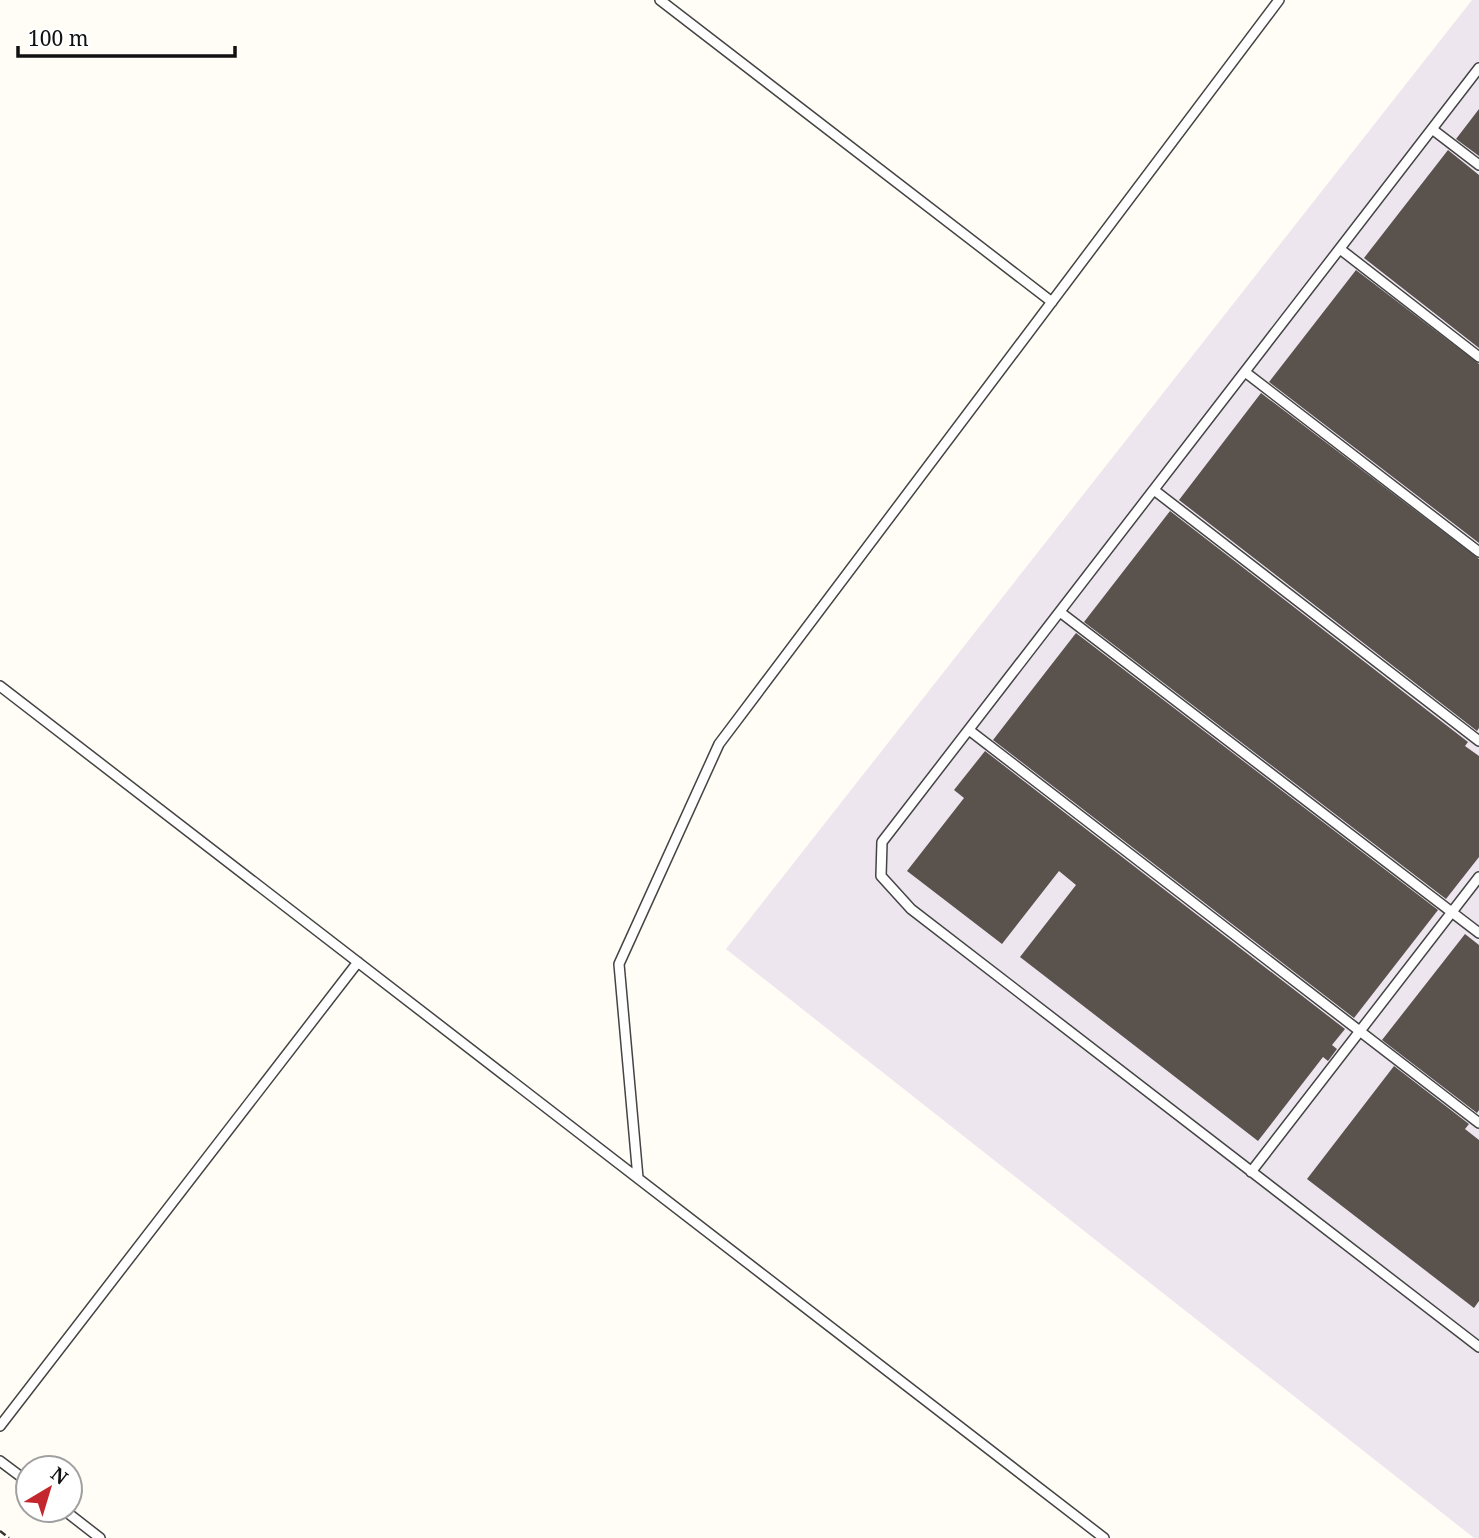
<svg xmlns="http://www.w3.org/2000/svg" width="1479" height="1538" viewBox="0 0 1479 1538" font-family="'Noto Serif',serif">
  <style>
    .industrial { fill: #eee6ef }
    .building { fill: #5a524d }
    .lines { fill: none; stroke-linecap: round; stroke-linejoin: round }
    .service-casing { stroke: #444; stroke-width: 12 }
    .path { stroke: #333; stroke-width: 2.5; stroke-dasharray: 7 3.5; stroke-linecap: butt }
    .service { stroke: #fff; stroke-width: 9 }
  </style>
  <rect width="100%" height="100%" fill="#fffdf5"/>
  <path class="industrial" d="M1472 0H1479V1538H1474L726 949Z"/>
  <path class="building" d="M1479 109V156L1456 139Z
    M1448 150 1479 175V348L1364 258Z
    M1356 270 1479 364V543L1269 382Z
    M1261 393 1479 559V728L1477 731 1179 500Z
    M1170 511 1468 742 1465 746 1479 756V857L1446 899 1084 622Z
    M1076 633 1438 910 1354 1018 993 740Z
    M985 751 1345 1029 1332 1045 1337 1049 1328 1061 1323 1057 1258 1141 1020 957 1076 885 1059 871 1002 944 907 871 964 798 954 790Z
    M1465 934 1479 945V1110L1477 1113 1382 1040Z
    M1394 1066 1469 1124 1465 1129 1479 1140V1301L1474 1308 1307 1179Z"/>
  <g class="lines">
    <defs>
      <path id="service" d="M660 0 1052 302
        M1479 68 882 842 881 876 911 909 1479 1347
        M1432 129 1479 165
        M1340 249 1479 357
        M1245 372 1479 552
        M1154 490 1479 741
        M1060 612 1479 933
        M0 686 1104 1538
        M969 730 1479 1123
        M1251 1172 1479 877
        M638 1178 619 964 719 744 1279 0
        M0 1426 358 962
        M0 1461 28 1482
        M64 1510 100 1538"/>
    </defs>
    <use href="#service" class="service-casing"/>
    <path class="path" d="M0 1531 9 1538"/>
    <use href="#service" class="service"/>
  </g>
  <g transform="translate(49 1489) rotate(38)"><circle r="33" fill="#ffffff" stroke="#a0a0a0" stroke-width="2"/>
  <path d="M0-5L12 26L0 18L-12 26Z" fill="#c4262e"/>
  <text y="-10" font-size="19" font-weight="bold" text-anchor="middle" fill="#111111">N</text>
  </g>
  <path d="M18 46v10h217v-10" fill="none" stroke="#111111" stroke-width="3.5"/>
  <text x="28" y="46" font-size="21" fill="#111111" stroke="#ffffff" stroke-width="5" paint-order="stroke">100 m</text>
</svg>
